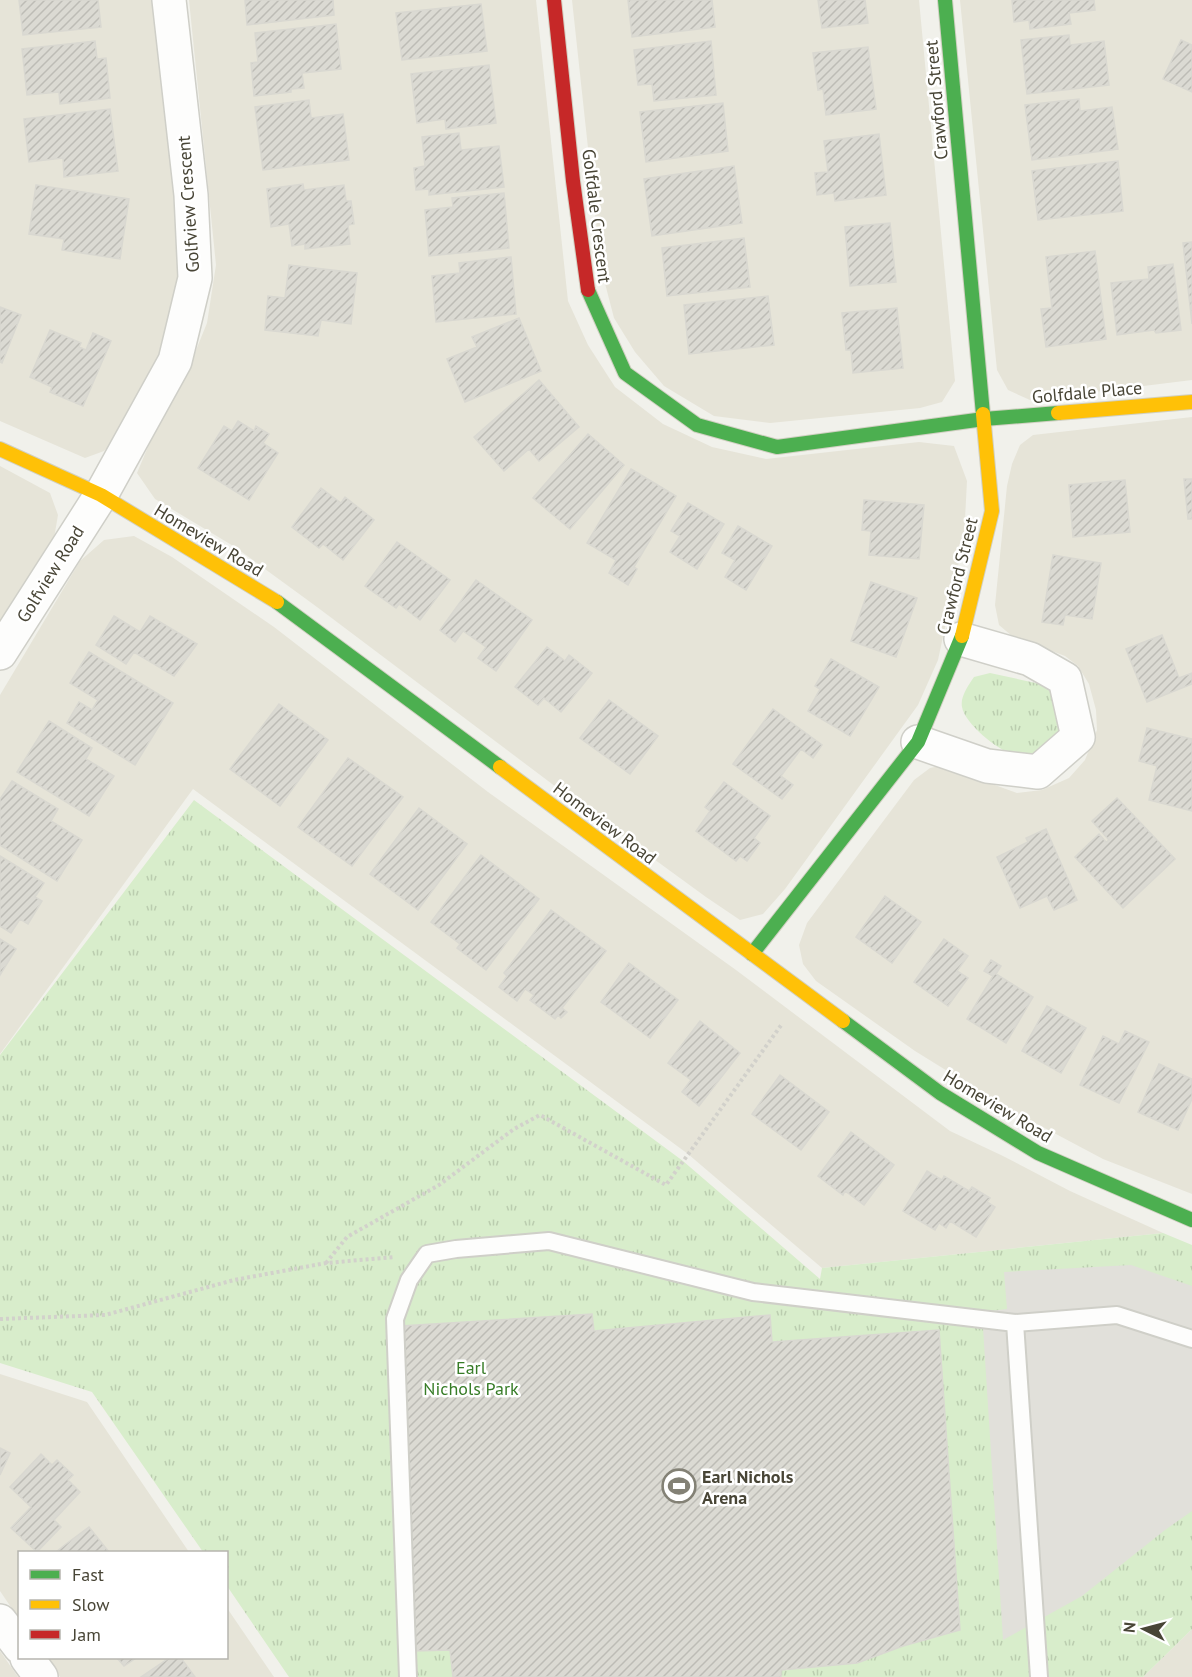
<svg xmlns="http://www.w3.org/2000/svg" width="1192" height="1677" viewBox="0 0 1192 1677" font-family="'PT Sans',sans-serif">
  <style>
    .residential { fill: #e6e4d8 }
    .grass { fill: url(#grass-tufts) }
    .parking { fill: #e1e0da }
    .building { fill: url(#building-hatch); stroke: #d9d8d1; stroke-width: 1.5 }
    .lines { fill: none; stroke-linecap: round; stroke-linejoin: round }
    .lane-casing { stroke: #cfcfc8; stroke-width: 20 }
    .street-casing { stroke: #cfcfc8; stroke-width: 36 }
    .fast-casing { stroke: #d1d0c2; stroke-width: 16 }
    .slow-casing { stroke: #d1d0c2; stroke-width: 16 }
    .jam-casing { stroke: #d1d0c2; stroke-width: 16 }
    .path { stroke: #d2d1cb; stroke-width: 4; stroke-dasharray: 3 3; stroke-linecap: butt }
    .lane { stroke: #fdfdfc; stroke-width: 16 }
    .street { stroke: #fdfdfc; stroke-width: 33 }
    .fast { stroke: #4caf50; stroke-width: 14 }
    .slow { stroke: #ffc107; stroke-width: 14 }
    .jam { stroke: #c62828; stroke-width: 14 }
    .labels { text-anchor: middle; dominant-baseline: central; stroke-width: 5; stroke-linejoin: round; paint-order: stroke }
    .street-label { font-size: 18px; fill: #484536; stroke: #fff }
    .park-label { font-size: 18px; fill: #377c27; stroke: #fff }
    .poi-label { font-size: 18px; font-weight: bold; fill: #484536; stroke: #fff; text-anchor: start }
  </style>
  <defs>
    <pattern id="grass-tufts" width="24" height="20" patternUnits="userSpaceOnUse" patternTransform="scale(1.5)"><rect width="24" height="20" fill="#d8edcb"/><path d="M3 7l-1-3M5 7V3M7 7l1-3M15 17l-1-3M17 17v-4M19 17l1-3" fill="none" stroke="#bbcdaf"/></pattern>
    <pattern id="building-hatch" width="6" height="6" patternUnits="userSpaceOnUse" patternTransform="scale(1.5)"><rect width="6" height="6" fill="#dbdad3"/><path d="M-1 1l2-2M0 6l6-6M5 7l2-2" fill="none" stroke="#bdbcb6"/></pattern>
  </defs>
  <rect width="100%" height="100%" fill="#f1f1eb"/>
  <path class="residential" d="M0 0H153L170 155 182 239 178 299 162 349 121 433 104 451 85 458 0 421Z
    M189 0H536L568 301 588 345 615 387 663 424 712 447 766 459 919 442 954 446 967 481 964 538 938 660 918 705 785 889 763 914 740 920 706 897 588 811 317 607 235 547 155 499 137 473 150 442 190 365 207 323 216 265Z
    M572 0H919L955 381 942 402 920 408 770 423 714 416 664 386 635 352 614 318 601 268Z
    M960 0H1192V380L1030 400 1008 390 997 370Z
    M1192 417V1194L1103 1159 1007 1108 915 1051 816 981 803 964 799 945 807 923 914 780 930 768 949 764 971 770 992 784 1017 793 1042 790 1069 778 1085 760 1097 730 1096 710 1089 684 1078 666 1065 656 1012 636 999 625 995 605 1007 486 1012 464 1020 445 1033 435Z
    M0 466 50 493 58 515 53 544 0 631Z
    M134 536 172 557 274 627 488 792 736 970 950 1131 1003 1156 1070 1191 1163 1233 822 1268 688 1154 193 789 0 1054V695L80 561 104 540Z
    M0 1374 87 1402 189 1552H20L19 1619 0 1591Z
    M227 1608 274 1677H60L47 1658H226Z
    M1192 1629V1677H1143Z
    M0 1651 18 1677H0Z"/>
  <path class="grass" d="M990 673 1045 685 1056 698 1060 733 1032 757C1026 756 1019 757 1013 755 997 749 965 724 962 707 960 697 968 686 974 677Z
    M194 800 683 1161 820 1279 822 1268 1163 1233 1192 1245V1629L1143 1677H289L227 1586 226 1552H203L92 1392 0 1363V1055Z"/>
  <path class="parking" d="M1131 1265 1192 1286V1511L1165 1530 1082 1596 1003 1640 982 1312 1007 1309 1004 1272Z"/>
  <path class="building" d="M19 0H98L101 27 23 35Z
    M245 0H333L334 15 247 25Z
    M628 0H712L715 27 632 37Z
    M818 0H865L868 23 822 28Z
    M1012 0H1094L1095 10 1069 13 1071 24 1030 29 1029 20 1014 22Z
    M481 4 487 51 402 60 396 13Z
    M336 24 341 69 302 73 304 88 291 89V92L254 96 251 63 258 62 255 33Z
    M1069 35 1070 45 1104 41 1109 85 1027 94 1021 40Z
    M1181 40 1192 45V92L1163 79Z
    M95 41 97 59 106 58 110 98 60 104 59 92 27 95 22 49Z
    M711 41 716 95 654 101 652 84 638 85 634 50Z
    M868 47 876 109 826 115 823 89 818 90 813 53Z
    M489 65 496 123 446 129 445 119 417 123 411 74Z
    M1079 99 1080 111 1112 107 1118 149 1032 160 1025 105Z
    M309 100 311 118 343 114 349 160 263 170 255 107Z
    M723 103 728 151 646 162 640 112Z
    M110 109 118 171 64 177 63 158 29 162 24 119Z
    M459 133 461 150 499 146 504 187 429 195V189L416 190 414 168 425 166 422 137Z
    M879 134 886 195 835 201 834 193 817 195 815 173 828 172 824 141Z
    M1118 161 1123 211 1038 220 1032 171Z
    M734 166 742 223 652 236 644 179Z
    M303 184 304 190 344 185 346 201H351L354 224 348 225 350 244 305 249V244L292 246 289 224 271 227 267 189Z
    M36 185 129 199 120 259 62 250 64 239 29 234Z
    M504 193 509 248 429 256 425 210 453 207 452 198Z
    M890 223 896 282 850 286 845 227Z
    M744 238 750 287 667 296 662 248Z
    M1192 242V324L1183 243Z
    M1095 251 1106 339 1046 347 1041 309 1052 308 1046 257Z
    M511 257 516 314 436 322 432 276 460 273 459 263Z
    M1173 264 1181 330 1156 333 1154 330 1117 335 1111 283 1149 279 1148 267Z
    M289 265 357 273 351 324 321 320 318 336 265 330 268 296 285 298Z
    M768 296 774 345 689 354 684 305Z
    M0 307 21 315 2 363 0 362Z
    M897 308 903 368 853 373 851 350H846L842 313Z
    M519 318 541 371 465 402 447 359 477 347 472 337Z
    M50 330 81 343 79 347 86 350 93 333 111 341 83 406 50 392 52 387 30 377Z
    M539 380 579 427 539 461 529 449 504 471 474 437Z
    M238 421 254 431 256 426 269 434 263 443 278 453 249 500 198 468 224 426 232 431Z
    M588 434 624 465 570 529 533 498Z
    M631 469 676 496 634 567 637 569 628 585 609 573 616 560 587 543Z
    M1184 479H1192V519H1188Z
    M1125 480 1130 532 1073 537 1069 485Z
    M321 488 341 503 345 497 374 520 343 560 323 544 319 548 292 527Z
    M864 500 924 505 919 559 869 555 871 531 862 530Z
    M688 503 724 524 697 569 670 552 680 536 671 531Z
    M738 526 772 546 746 590 725 577 735 560 722 553Z
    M397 542 450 580 420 620 399 604 396 608 365 586Z
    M1053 555 1101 563 1092 619 1065 615 1063 625 1042 622Z
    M476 580 532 620 496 671 478 658 486 647 463 631 455 642 440 630Z
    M871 582 917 598 896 657 851 641Z
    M114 616 140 632 150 616 197 644 174 676 134 652 126 664 96 645Z
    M1162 635 1179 678 1192 673V684L1147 702 1126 649Z
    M547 647 565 661 569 655 592 673 561 712 544 698 538 705 515 687Z
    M89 652 173 703 135 765 67 723 79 702 92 710 98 700 70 683Z
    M831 659 879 687 850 736 808 711 820 689 815 686Z
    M609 700 658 736 630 774 580 738Z
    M279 704 328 740 280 806 230 769Z
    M773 709 822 745 813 758 801 749 781 776 793 785 782 799 733 764Z
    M49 721 92 748 86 759 114 776 89 816 17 772Z
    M1147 728 1192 739V811L1149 800 1157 766 1139 761Z
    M348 758 403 797 352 866 298 827Z
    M12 781 58 809 51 821 82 840 57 881 0 845V799Z
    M724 782 770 816 754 838 760 843 747 861 740 856 736 861 696 831 710 811 705 807Z
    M1117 798 1175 859 1123 908 1075 857 1099 834 1106 842 1109 840 1092 821Z
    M419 808 467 844 418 910 370 874Z
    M1046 829 1077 900 1054 910 1047 896 1020 908 997 857 1028 842 1026 838Z
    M481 855 539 899 486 970 457 948 460 944 431 922Z
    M0 856 44 883 35 897 42 901 28 924 20 919 11 933 0 926Z
    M885 896 921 922 892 963 856 937Z
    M551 910 606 951 562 1008 567 1012 561 1018 558 1015 555 1019 530 1000 534 995 525 989 517 1001 499 987 507 976 504 973Z
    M0 939 16 949 0 975Z
    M944 939 968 956 957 971 968 978 948 1006 914 982Z
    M991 960 1001 966 996 974 1033 997 1006 1043 967 1019 993 976 984 971Z
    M629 963 678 1000 650 1038 601 1002Z
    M1047 1006 1086 1028 1061 1073 1022 1051Z
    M700 1021 740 1053 699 1106 682 1092 691 1080 668 1063Z
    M1125 1031 1149 1042 1119 1103 1080 1085 1103 1036 1119 1044Z
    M1159 1064 1192 1079V1099L1178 1130 1138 1112Z
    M780 1075 829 1112 801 1150 752 1114Z
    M851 1132 894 1165 864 1205 845 1191 843 1195 818 1176Z
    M927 1171 942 1180 944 1176 969 1191 972 1187 990 1198 987 1202 995 1207 976 1237 950 1221 946 1228 939 1223 935 1230 903 1211Z
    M592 1314 594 1331 770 1315 772 1342 939 1330 960 1630 903 1646 857 1663 781 1670V1677H453L450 1650 414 1651 401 1326Z
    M0 1448 10 1453 0 1475Z
    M41 1454 52 1465 57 1460 73 1475 68 1480 80 1492 54 1520 61 1527 37 1552 11 1528 31 1507 10 1487Z
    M89 1527 109 1552H56L66 1544Z
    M117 1658H136L124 1666Z
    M169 1658H181L195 1677H141Z"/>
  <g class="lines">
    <defs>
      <path id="lane" d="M408 1677 395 1319 409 1280 427 1254 456 1249 549 1241 753 1292 1015 1323
        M1039 1677 1015 1323 1117 1315 1192 1339"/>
      <path id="street" d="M0 653 101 495 175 361 195 278 191 195 169 0
        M918 742 987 766 1038 772 1078 737 1065 679 1030 659 961 639
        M0 1621 20 1647
        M27 1658 41 1677"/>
      <path id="fast" d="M945 0 983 414
        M588 290 625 373 697 425 777 447 984 419 1058 413
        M277 602 500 767
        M752 954 918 742 962 636
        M843 1021 940 1093 1038 1153 1192 1220"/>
      <path id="slow" d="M1058 413 1192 402
        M0 449 101 495 277 602
        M962 636 992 511 983 414
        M500 767 843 1021"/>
      <path id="jam" d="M554 0 573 181 588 290"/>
    </defs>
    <use href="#lane" class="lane-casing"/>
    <use href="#street" class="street-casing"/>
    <use href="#fast" class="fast-casing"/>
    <use href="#slow" class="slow-casing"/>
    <use href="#jam" class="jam-casing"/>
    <path class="path" d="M326 1263 347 1237 439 1185 514 1129 540 1115 666 1185 782 1024
      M0 1319 105 1315 234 1280 326 1263 395 1257"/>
    <use href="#lane" class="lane"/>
    <use href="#street" class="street"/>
    <use href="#fast" class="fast"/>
    <use href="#slow" class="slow"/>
    <use href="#jam" class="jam"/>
  </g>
  <defs>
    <symbol id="stadium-ring" viewBox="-11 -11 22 22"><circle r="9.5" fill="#fff" stroke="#838175" stroke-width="1.5"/><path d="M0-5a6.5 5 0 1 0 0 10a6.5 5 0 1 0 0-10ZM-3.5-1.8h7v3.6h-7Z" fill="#838175"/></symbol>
  </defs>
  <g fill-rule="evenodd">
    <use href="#stadium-ring" x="660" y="1467" width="38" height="38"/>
  </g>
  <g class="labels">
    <g class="street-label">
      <text transform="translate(936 100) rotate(-95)">Crawford Street</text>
      <text transform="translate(188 204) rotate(-94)">Golfview Crescent</text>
      <text transform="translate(597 216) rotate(83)">Golfdale Crescent</text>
      <text transform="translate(1087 392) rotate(-5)">Golfdale Place</text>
      <text transform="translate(209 540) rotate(31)">Homeview Road</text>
      <text transform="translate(50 574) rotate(-58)">Golfview Road</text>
      <text transform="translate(957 576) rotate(-76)">Crawford Street</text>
      <text transform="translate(605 823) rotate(37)">Homeview Road</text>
      <text transform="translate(998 1106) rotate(31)">Homeview Road</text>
    </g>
    <g class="park-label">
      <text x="471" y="1367">Earl<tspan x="471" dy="21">Nichols Park</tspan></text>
    </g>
    <g class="poi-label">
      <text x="702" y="1476">Earl Nichols<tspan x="702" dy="21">Arena</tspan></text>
    </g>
  </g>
  <rect x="18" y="1551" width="210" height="108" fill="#ffffff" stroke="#b6b5af" stroke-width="1.5"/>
  <rect x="30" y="1570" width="30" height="9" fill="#4caf50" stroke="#b6b5af" stroke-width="1.5"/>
  <text x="72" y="1581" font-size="18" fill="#484536">Fast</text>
  <rect x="30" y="1600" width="30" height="9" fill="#ffc107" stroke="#b6b5af" stroke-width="1.5"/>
  <text x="72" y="1611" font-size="18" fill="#484536">Slow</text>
  <rect x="30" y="1630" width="30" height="9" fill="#c62828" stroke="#b6b5af" stroke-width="1.5"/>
  <text x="72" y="1641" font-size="18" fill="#484536">Jam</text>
  <g transform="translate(1144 1629) rotate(276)" stroke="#ffffff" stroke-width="4.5" paint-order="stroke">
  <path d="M0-4.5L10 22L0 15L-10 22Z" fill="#484536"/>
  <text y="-9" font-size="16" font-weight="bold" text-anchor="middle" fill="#484536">N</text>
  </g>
</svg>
